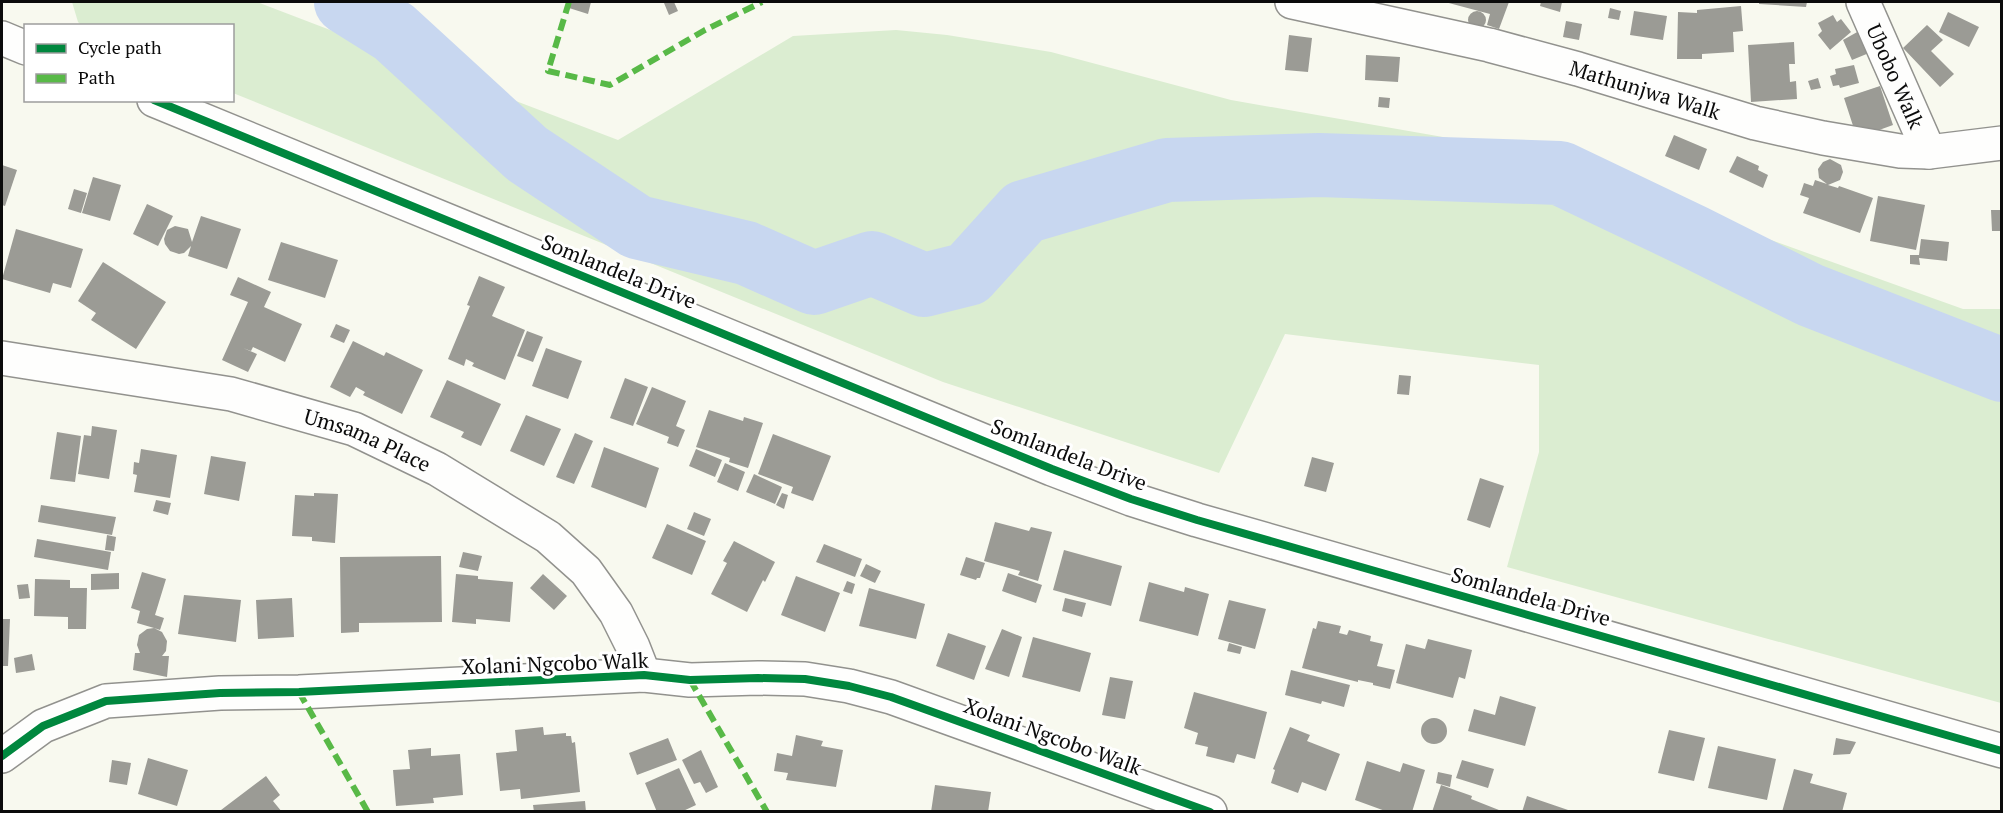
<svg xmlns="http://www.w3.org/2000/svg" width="2003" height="813" viewBox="0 0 2003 813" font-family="'PT Serif',serif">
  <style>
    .green { fill: #dbedd1 }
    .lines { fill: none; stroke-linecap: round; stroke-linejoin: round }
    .river { stroke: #c8d7f0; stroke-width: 64 }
    .building { fill: #9b9b95 }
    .street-casing { stroke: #92928e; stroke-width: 36 }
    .street { stroke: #fefefd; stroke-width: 33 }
    .quiet { stroke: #58b947; stroke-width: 6; stroke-dasharray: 12 6; stroke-linecap: butt }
    .cycleway-casing { stroke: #fff; stroke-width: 11 }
    .cycleway { stroke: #00873e; stroke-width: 8 }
    .labels { text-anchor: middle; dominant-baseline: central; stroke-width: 6; stroke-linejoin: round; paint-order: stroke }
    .street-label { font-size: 21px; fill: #0b0b0b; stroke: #fff }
  </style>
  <rect width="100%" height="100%" fill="#f8f9ef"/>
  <path class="green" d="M72 2H257L618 140 793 36 896 30 947 35 1051 52 1231 100 1523 151 1963 309H2001V703L1507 567 1539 452V365L1285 334 1219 473 943 382 233 93 232 26 81 25 78 22Z"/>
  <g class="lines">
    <path class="river" d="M346 2 394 32 527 154 637 227 746 253 814 283 872 263 924 285 968 274 1024 212 1167 170 1319 165 1560 173 1694 237 1810 295 2002 370"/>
  </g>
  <path class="building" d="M572 2H591L588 14 569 8Z
    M670 2H674L678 11 669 15 664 3Z
    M1445 2H1509L1499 29 1487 25 1490 14Z
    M1541 2H1562L1560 12 1540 6Z
    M1759 2H1807L1806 7 1759 4Z
    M1741 6 1743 31 1733 32 1734 52 1702 54V59H1677L1678 12 1697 13V10Z
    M1610 8 1621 11 1619 20 1608 18Z
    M1634 11 1667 16 1663 40 1630 35Z
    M1468 20a9 9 0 1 1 18 0a9 9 0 1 1-18 0Z
    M1948 12 1979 27 1969 47 1939 32Z
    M1833 15 1837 22 1841 19 1851 32 1830 50 1818 35 1822 31 1818 23Z
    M1566 21 1582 24 1579 40 1563 37Z
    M1927 25 1943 40 1931 51 1954 74 1940 87 1903 48Z
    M1859 31 1869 53 1852 60 1843 40Z
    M1289 35 1312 38 1308 72 1285 70Z
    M1794 42 1795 64H1789L1790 82 1796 81 1797 99 1751 102 1748 45Z
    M1366 55 1400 57 1398 82 1365 80Z
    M1854 65 1859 83 1840 88 1839 85 1833 86 1830 76 1836 74 1835 69Z
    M1818 78 1821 88 1811 90 1808 81Z
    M1880 86 1893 125 1857 138 1844 98Z
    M1379 97 1390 98 1389 108 1378 107Z
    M1674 135 1707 149 1699 170 1665 156Z
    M1737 156 1759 166 1758 170 1768 175 1763 188 1729 172Z
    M1830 159 1841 165 1843 172 1840 180 1828 185 1838 188 1839 186 1873 198 1860 233 1803 213 1809 198 1800 195 1804 183 1813 186 1815 180 1827 184 1819 178 1818 169 1823 162Z
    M2 165 17 170 5 206 2 205Z
    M93 177 121 185 110 221 82 213Z
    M74 189 87 193 81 213 68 209Z
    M1878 196 1925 205 1916 250 1870 241Z
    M147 204 173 216 158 246 133 234Z
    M1991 210H2002V231H1992Z
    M201 216 241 229 227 269 188 256 191 246 184 253 179 254 170 251 165 244 164 239 167 230 175 226 188 229 192 242Z
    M16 229 83 249 71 288 53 283 50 293 2 279Z
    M1921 239 1949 242 1947 261 1919 258 1920 265 1910 264V255H1919Z
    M281 242 338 260 325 298 268 280Z
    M103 262 166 302 136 349 91 320 96 313 78 301Z
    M479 276 505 287 492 316 525 330 505 380 472 366 474 363 466 359 464 366 448 359 470 306 467 305Z
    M238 277 271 292 264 307 302 324 285 362 253 347 251 351 243 348 257 354 248 372 222 360 248 302 230 295Z
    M336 324 350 330 344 343 330 337Z
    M527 331 543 337 533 362 517 356Z
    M353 341 384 356 386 352 423 370 402 414 363 395 365 392 356 387 350 397 330 387Z
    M546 348 582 361 568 399 532 386Z
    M1399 375 1411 376 1409 395 1397 394Z
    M625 378 648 387 633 426 610 418Z
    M447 380 501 404 481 446 461 437 464 432 430 417Z
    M652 387 686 401 676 426 685 430 678 447 667 443 669 437 636 424Z
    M709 410 743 421 744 417 763 423 748 468 729 462 730 458 696 447Z
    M526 415 561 429 544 466 510 451Z
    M92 426 117 430 109 479 78 474 84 435 91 436Z
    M57 432 81 436 75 482 50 479Z
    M575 433 593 441 574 484 556 477Z
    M773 434 831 456 813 501 791 493 793 487 758 474Z
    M604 447 659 468 646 508 591 487Z
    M141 449 177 455 170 498 134 492 137 475 133 474 134 462 139 463Z
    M696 449 722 460 715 477 689 466Z
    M211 456 246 462 239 501 204 494Z
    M1312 457 1334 463 1326 492 1304 486Z
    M725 463 745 472 738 491 717 482Z
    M754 474 782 487 775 504 746 492Z
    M1480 478 1504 486 1490 528 1467 520Z
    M314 493 338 494 335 543 312 541V537L292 536 295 495 314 496Z
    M782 493 788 495 784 509 776 505Z
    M156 500 171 503 168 515 153 511Z
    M41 505 116 517 112 535 38 522Z
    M694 512 711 519 704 536 687 529Z
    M995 522 1029 531 1031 527 1052 532 1038 581 1018 575 1020 571 984 561Z
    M667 524 706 541 692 575 652 558Z
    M107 535 116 537 114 551 105 550Z
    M37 539 111 552 108 570 34 557Z
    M734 541 775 562 765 582 763 580 747 612 711 594 727 563 723 561Z
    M824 544 862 559 855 577 816 562Z
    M1064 550 1122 566 1111 606 1053 590Z
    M463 552 482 556 478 571 459 567Z
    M441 556 442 622 359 623V632L341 633 340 557Z
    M966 557 985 563 980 578H977L976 580 960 575Z
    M866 564 881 571 875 583 860 576Z
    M142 572 166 579 155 615 164 618 160 630 154 628 162 632 167 641 166 651 162 656H169L167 677 133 670 135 653H140L137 645 139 635 147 629 154 628 137 623 140 611 131 608Z
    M119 573V589L91 590V574Z
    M1008 573 1042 585 1036 603 1002 591Z
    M456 574 478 576V579L513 582 510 622 476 619V624L452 622Z
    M543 574 567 596 554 610 530 588Z
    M796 576 840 593 825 632 781 615Z
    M35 579 70 580V588H87L86 629H68V617L34 616Z
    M847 581 855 584 852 594 843 591Z
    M1149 582 1184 592 1185 587 1209 594 1198 636 1139 621Z
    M28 584 30 598 19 599 17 585Z
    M869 588 925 604 916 639 859 626Z
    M184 595 241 600 236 642 178 634Z
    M292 598 294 637 258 639 256 600Z
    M1065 598 1086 603 1082 617 1062 611Z
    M1229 600 1266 609 1255 649 1218 639Z
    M2 619H10L8 666H2Z
    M1318 621 1341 626 1339 633 1347 635 1349 630 1371 636 1370 641 1383 644 1377 666 1395 670 1390 689 1373 685V683L1358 680V682L1302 668 1313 628 1316 629Z
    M1002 629 1022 637 1009 677 985 669Z
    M948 633 986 646 974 680 936 666Z
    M1033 637 1091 653 1080 692 1022 677Z
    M1428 639 1472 650 1465 679 1459 677 1453 698 1396 683 1406 644 1425 649Z
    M1229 643 1242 647 1240 654 1227 651Z
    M32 654 35 670 16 673 14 658Z
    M1291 670 1350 685 1344 707 1322 701 1321 704 1285 695Z
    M1110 677 1133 681 1125 719 1102 715Z
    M1194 692 1267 712 1255 759 1237 754 1234 763 1206 756 1208 747 1195 744 1198 733 1184 728Z
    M1500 696 1536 707 1525 746 1468 731 1474 709 1495 715Z
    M1421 731a13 13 0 1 1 26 0a13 13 0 1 1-26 0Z
    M543 727 544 735 566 733V736H571L572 743 575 742 580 792 521 799 520 789 500 791 496 753 517 751 515 730Z
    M1290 727 1310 735 1307 741 1340 754 1326 791 1302 782 1298 793 1271 783 1275 770 1273 769Z
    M1669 730 1705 738 1694 781 1658 773Z
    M796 735 823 741 821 746 843 750 836 787 786 780 788 773 774 771 777 753 792 756Z
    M668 738 677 760 637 775 629 753Z
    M1836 738 1856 742 1850 754 1833 755Z
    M1718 746 1776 759 1767 800 1708 788Z
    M431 748V756L460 754 463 795 433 798 434 803 396 806 393 770 410 769 408 750Z
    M701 750 718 787 706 793 700 782 694 784 682 760Z
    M148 758 188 770 177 806 138 794Z
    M112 760 131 763 127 785 109 782Z
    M1462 760 1494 769 1488 788 1456 778Z
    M1367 761 1400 772 1403 763 1425 770 1412 812H1388L1355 800Z
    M679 768 696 805 681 812H657L645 783Z
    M1794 769 1813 774 1810 783 1847 793 1842 812H1782Z
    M1438 772 1452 775 1450 787 1436 783Z
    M266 776 280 795 273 801 282 812H222L221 810Z
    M935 785 991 792 988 812H931Z
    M1441 785 1472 796 1471 799 1504 812H1432Z
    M1527 796 1571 811V812H1522Z
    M585 801 586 812H534L533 805Z"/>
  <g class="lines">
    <defs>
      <g id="street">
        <path id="s1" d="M1292 2 1489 45 1578 69 1755 123 1823 138 1900 151 1929 152 2002 143"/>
        <path id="s2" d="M1863 2 1929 152"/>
        <path d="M2 38 26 48"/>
        <path d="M154 100 1052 469 1131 499 1197 520 2002 751"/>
        <path id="s3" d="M2 358 231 394 354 429 437 469 548 537 586 571 616 613 633 647 644 675"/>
        <path d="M2 756 43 726 106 701 220 693 299 692 644 675 690 680 758 678 805 679 849 686 891 697 1210 812"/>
      </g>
    </defs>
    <use href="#street" class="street-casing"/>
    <use href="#street" class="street"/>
    <path class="quiet" d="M569 2 548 71 610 85 705 30 762 2
      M690 680 767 812
      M299 692 368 812"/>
    <defs>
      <path id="cycleway" d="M154 100 1052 469 1131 499 1197 520 2002 751
        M2 756 43 726 106 701 220 693 299 692 644 675 690 680 758 678 805 679 849 686 891 697 1210 812"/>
    </defs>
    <use href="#cycleway" class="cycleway-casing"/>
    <use href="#cycleway" class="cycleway"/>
  </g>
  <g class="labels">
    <g class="street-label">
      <text stroke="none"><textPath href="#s2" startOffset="81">Ubobo Walk</textPath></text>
      <text stroke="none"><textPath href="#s1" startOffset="364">Mathunjwa Walk</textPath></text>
      <text transform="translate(619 271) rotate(22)">Somlandela Drive</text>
      <text stroke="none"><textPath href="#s3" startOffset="376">Umsama Place</textPath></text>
      <text transform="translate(1069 454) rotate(21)">Somlandela Drive</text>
      <text transform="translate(1531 596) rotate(16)">Somlandela Drive</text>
      <text transform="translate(555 663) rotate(-2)">Xolani Ngcobo Walk</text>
      <text transform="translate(1053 736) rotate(20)">Xolani Ngcobo Walk</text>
    </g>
  </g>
  <rect width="2003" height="813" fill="none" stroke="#0b0b0b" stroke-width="6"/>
  <rect x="24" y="24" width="210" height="78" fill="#ffffff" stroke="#9d9d9d" stroke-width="1.5"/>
  <rect x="36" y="44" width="30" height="9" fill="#00873e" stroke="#9d9d9d" stroke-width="1.5"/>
  <text x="78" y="54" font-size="18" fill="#0b0b0b">Cycle path</text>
  <rect x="36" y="74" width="30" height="9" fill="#58b947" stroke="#9d9d9d" stroke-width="1.5"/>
  <text x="78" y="84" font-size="18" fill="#0b0b0b">Path</text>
</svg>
